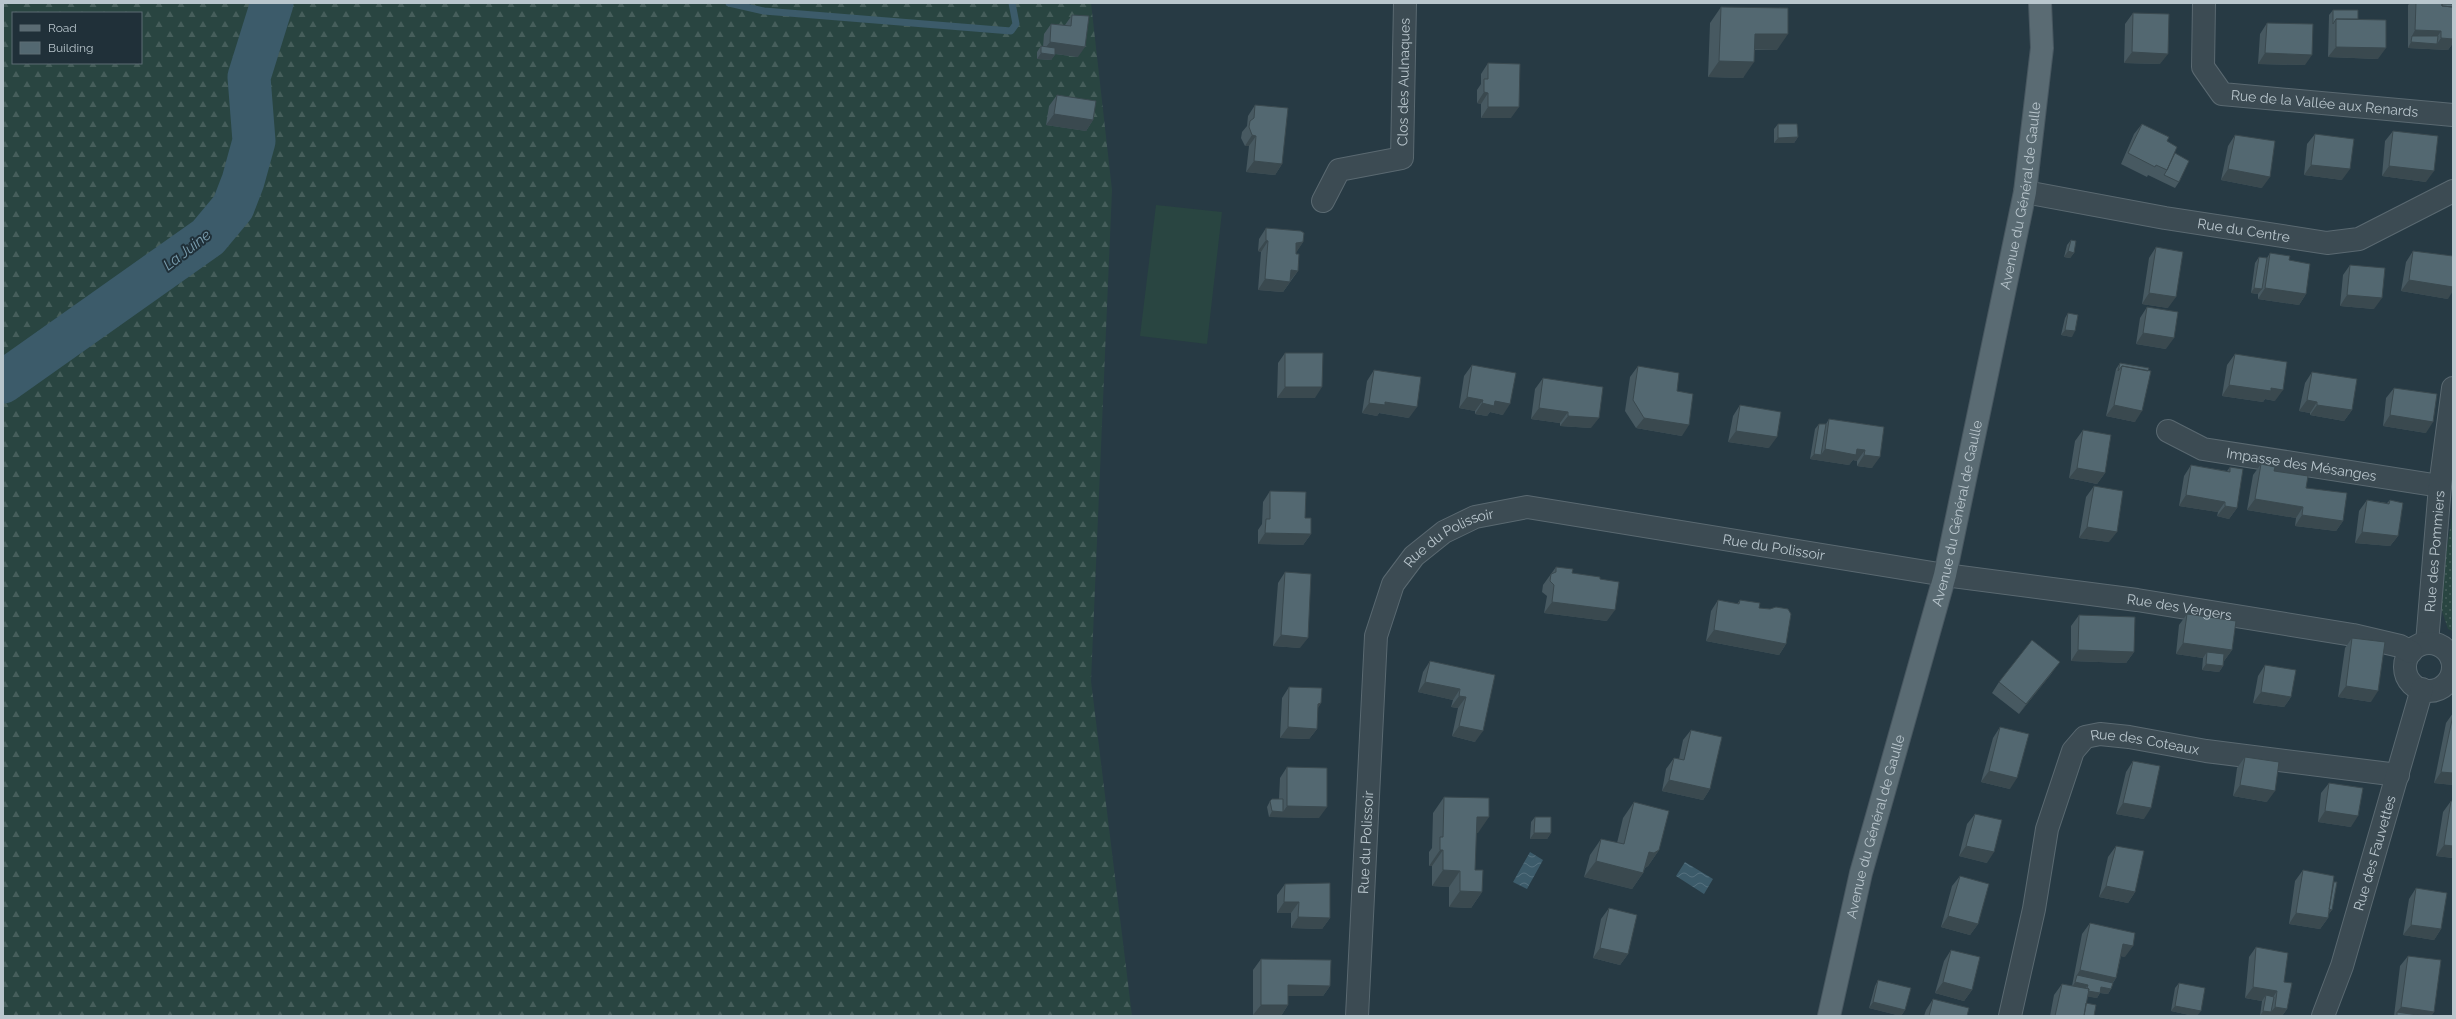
<svg xmlns="http://www.w3.org/2000/svg" width="2456" height="1019" viewBox="0 0 2456 1019" font-family="Raleway,sans-serif">
  <style>
    .forest { fill: url(#forest-firs); fill-rule: evenodd }
    .park { fill: url(#park-dots) }
    .pitch { fill: #294541 }
    .water { fill: url(#water-waves) }
    .lines { fill: none; stroke-linecap: round; stroke-linejoin: round }
    .stream { stroke: #3c5b6a; stroke-width: 7 }
    .river { stroke: #3c5b6a; stroke-width: 43 }
    .minor-casing { stroke: #5a6971; stroke-width: 24 }
    .major-casing { stroke: #485760; stroke-width: 24 }
    .minor { stroke: #3c4b53; stroke-width: 22 }
    .major { stroke: #5a6b73; stroke-width: 22 }
    .wall { fill: #475961 }
    .shaded-wall { fill: #3a494f }
    .building { fill: #536871; stroke: #3a494f }
    .labels { text-anchor: middle; dominant-baseline: central; stroke-width: 4; stroke-linejoin: round; paint-order: stroke }
    .street-label { font-size: 14px; fill: #b9c6cd; stroke: #203039 }
    .water-label { font-size: 15px; font-style: italic; fill: #7a9eaf; stroke: #203039 }
  </style>
  <defs>
    <pattern id="forest-firs" width="22" height="20" patternUnits="userSpaceOnUse"><rect width="22" height="20" fill="#294541"/><path d="M5 1l3.5 6h-7zM16 11l3.5 6h-7z" fill="#465e5b"/></pattern>
    <pattern id="park-dots" width="8" height="8" patternUnits="userSpaceOnUse"><rect width="8" height="8" fill="#294541"/><path d="M2 2h.1M6 6h.1" fill="none" stroke="#465e5b" stroke-width="1.8" stroke-linecap="round"/></pattern>
    <pattern id="water-waves" width="16" height="10" patternUnits="userSpaceOnUse"><rect width="16" height="10" fill="#3c5b6a"/><path d="M0 5q4-4 8 0t8 0" fill="none" stroke="#56717e"/></pattern>
  </defs>
  <rect width="100%" height="100%" fill="#273a44"/>
  <path class="forest" d="M3 3H1091L1112 190 1091 681 1132 1016H3ZM13 13H141V63H13Z"/>
  <path class="park" d="M2453 511V631L2448 629 2438 599Z"/>
  <path class="pitch" d="M1156 205 1222 212 1207 344 1140 336Z"/>
  <path class="water" d="M1530 852 1543 860 1527 889 1513 882Z
    M1685 862 1713 879 1704 894 1676 876Z"/>
  <g class="lines">
    <path class="stream" d="M729 3 764 11 1011 31 1016 24 1012 3"/>
    <path class="river" d="M3 382 208 237 233 207 243 181 254 141 249 77 272 3"/>
    <defs>
      <g id="minor">
        <path id="s1" d="M2204 3 2203 67 2222 94 2453 115"/>
        <path id="s2" d="M2025 192 2165 218 2327 243 2359 239 2453 191"/>
        <path id="s3" d="M1323 201 1339 170 1402 158 1405 3"/>
        <path id="s4" d="M2168 431 2203 449 2440 486"/>
        <path id="s5" d="M2427 643 2440 486 2453 388"/>
        <circle cx="2429" cy="667" r="24"/>
        <path id="s6" d="M1357 1016 1376 636 1393 584 1414 556 1444 532 1475 517 1527 507 1945 575 2137 600 2353 635 2400 646 2411 652"/>
        <path id="s7" d="M2010 1016 2034 909 2047 829 2073 751 2085 737 2100 734 2129 737 2206 751 2398 775"/>
        <path id="s8" d="M2323 1016 2342 966 2422 689"/>
      </g>
      <g id="major">
        <path id="s9" d="M1829 1016 1861 873 1945 575 2025 192 2042 48 2040 3"/>
      </g>
    </defs>
    <use href="#minor" class="minor-casing"/>
    <use href="#major" class="major-casing"/>
    <use href="#minor" class="minor"/>
    <use href="#major" class="major"/>
  </g>
  <path class="wall" d="M2410 3H2442V4H2453V43L2448 50 2408 48V5Z
    M1721 7 1777 50H1755L1743 78 1708 77 1710 23Z
    M2333 10 2378 59 2328 57 2329 15Z
    M2133 13 2160 64 2124 63 2125 24Z
    M1072 15 1078 57 1055 54 1051 60 1037 59V52L1041 46 1043 47 1044 34 1051 24 1065 25Z
    M2267 23 2305 65 2258 64 2260 34Z
    M1488 63 1511 118H1481V104L1477 103V90L1481 84V74Z
    M1057 95 1093 120 1086 131 1046 125 1049 106Z
    M1255 105 1282 164 1275 175 1246 172 1249 146H1245L1241 138 1242 132 1247 126 1248 116Z
    M1778 124 1798 137 1794 143H1774V129Z
    M2142 124 2167 141 2175 153 2179 182 2175 188 2148 175 2147 177 2121 164 2134 134Z
    M2393 131 2426 182 2382 176 2385 141Z
    M2315 134 2342 180 2304 175 2307 144Z
    M2235 135 2262 188 2221 180 2228 146Z
    M1266 228 1303 242 1296 252 1298 271 1283 292 1258 290 1261 252 1258 251 1259 239Z
    M2071 240 2074 253 2070 258 2064 257 2067 245Z
    M2156 247 2168 308 2142 304 2149 258Z
    M2413 251 2448 299 2401 291 2406 262Z
    M2270 253 2289 260 2306 294 2299 305 2258 299V294L2251 293 2255 263 2259 257 2267 258Z
    M2350 265 2374 309 2340 306 2343 275Z
    M2147 307 2166 349 2136 344 2140 318Z
    M2068 313 2072 337 2061 335 2065 318Z
    M1285 353 1315 398H1277L1278 363Z
    M2235 354 2275 401 2265 399 2263 402 2222 396 2227 365Z
    M2120 363 2148 371 2135 422 2106 416 2116 369Z
    M1472 365 1503 415 1490 412 1487 416 1475 414V411L1459 408 1464 376Z
    M1638 366 1677 391 1682 436 1636 428 1625 411 1630 377Z
    M1374 370 1409 418 1379 413 1377 416 1362 413 1367 381Z
    M2312 372 2352 410 2344 421 2310 415V413L2299 411 2305 383Z
    M1543 378 1591 428 1560 426V423L1531 419 1535 389Z
    M2394 388 2426 433 2383 426 2386 398Z
    M1740 405 1769 448 1728 442 1733 416Z
    M1829 419 1884 427 1872 468 1857 466V461L1853 460 1849 465 1810 459 1815 429 1819 424H1826Z
    M2083 430 2105 473 2097 484 2069 478 2075 441Z
    M2261 464 2306 488 2343 521 2336 531 2295 526 2296 518 2247 510 2253 475Z
    M2191 465 2227 471 2230 467 2237 508 2229 519 2217 516 2218 512 2179 506 2184 476Z
    M2094 486 2109 542 2079 538 2086 497Z
    M1270 491 1305 518 1311 534 1303 545 1258 544V530L1262 524 1263 502Z
    M2367 500 2387 503 2390 500 2398 536 2390 546 2355 543 2359 511Z
    M1556 567 1572 573 1600 579 1607 621 1544 613 1547 596 1542 592 1543 585Z
    M1285 572 1300 648 1273 646 1278 583Z
    M1718 600 1737 604 1740 600 1759 608 1770 609 1786 644 1779 655 1706 641 1711 611Z
    M2187 614 2232 650 2224 661 2223 660V666L2219 672 2202 670 2203 658 2176 654 2179 625Z
    M2079 615 2134 652 2126 663 2071 661V626Z
    M2352 638 2371 702 2338 697 2345 648Z
    M1430 661 1495 675 1475 742 1452 736 1458 708 1451 707 1453 700 1418 692 1423 672Z
    M2265 665 2291 697 2284 707 2253 703 2258 676Z
    M2052 673 2019 714 1992 693 1999 682Z
    M1289 687 1321 703 1317 709V729L1309 739 1280 738 1282 698Z
    M2453 713V785L2434 783 2446 723Z
    M2000 727 2010 789 1981 782 1993 738Z
    M1691 730 1710 789 1703 800 1662 791 1666 769 1674 758 1679 759 1683 740Z
    M2245 757 2267 802 2233 796 2237 768Z
    M2133 761 2144 819 2116 814 2126 772Z
    M1287 767 1319 818 1269 817 1267 807 1270 801 1279 799 1280 778Z
    M2329 783 2351 827 2318 822 2321 793Z
    M1444 797 1478 833H1476L1475 870 1482 892 1471 908 1449 907V887L1432 886V866H1429V852L1432 848 1433 813Z
    M2451 801H2453V858L2436 856 2443 812Z
    M1634 802 1659 850 1648 866 1645 868 1643 873 1632 889 1584 877 1590 855 1601 839 1617 843 1623 818Z
    M1975 814 1987 863 1959 856 1967 824Z
    M1535 817 1551 833 1547 839H1530L1531 822Z
    M2116 846 2135 892 2128 903 2099 897 2108 857Z
    M2303 870 2334 882 2332 910 2328 915V918L2320 929 2289 924 2295 881Z
    M1960 876 1978 924 1970 935 1941 927 1952 886Z
    M1285 884 1330 918 1322 929 1291 928V913H1277V895Z
    M2416 888 2441 929 2434 940 2403 935 2409 899Z
    M1609 908 1628 954 1620 965 1593 958 1601 919Z
    M2090 923 2125 957 2121 956 2116 978 2113 983 2111 989 2108 994 2100 993 2097 998 2087 996 2086 1003 2094 1016H2050L2054 995 2062 984 2072 986 2082 934Z
    M2256 947 2284 982 2287 1009 2282 1016H2260L2262 1001 2245 998 2249 957Z
    M1951 950 1972 990 1964 1001 1935 993 1944 961Z
    M2408 956 2434 1012 2431 1016H2394L2400 966Z
    M1261 959 1330 986 1323 996H1288V1005L1281 1016 1253 1015V970Z
    M1878 980 1905 1010 1901 1016 1869 1008 1875 986Z
    M2179 983 2197 1016H2194L2171 1011 2175 988Z
    M1933 999 1967 1016H1924L1926 1010Z"/>
  <path class="shaded-wall" d="M2415 30 2441 31 2434 42 2412 36Z
    M1755 34H1788L1777 50 1744 49Z
    M2441 38 2453 39V43L2448 50 2408 48 2411 42 2437 44Z
    M1050 42 1085 47 1078 57 1042 52Z
    M2336 47 2386 48 2378 59 2328 57Z
    M2132 52 2168 54 2160 64 2124 63Z
    M1041 53 1055 55 1051 60 1037 59Z
    M2265 53 2312 55 2305 65 2258 64Z
    M1719 61 1754 62 1743 78 1708 77Z
    M1484 92 1488 93 1481 104 1477 103Z
    M1488 107H1519L1511 118H1481Z
    M1054 114 1093 120 1086 131 1046 125Z
    M1252 135 1256 136 1249 146H1245Z
    M1798 137 1794 143H1774L1778 138Z
    M1254 161 1282 164 1275 175 1246 172Z
    M2311 165 2350 169 2342 180 2304 175Z
    M2389 166 2434 171 2426 182 2382 176Z
    M2228 169 2270 177 2262 188 2221 180Z
    M1266 240 1268 241 1261 252 1258 251Z
    M1303 242 1296 253V243Z
    M2068 251 2074 253 2070 258 2064 257Z
    M1291 270 1298 271 1290 281Z
    M1265 279 1290 282 1283 292 1258 290Z
    M2409 280 2453 287V291L2448 299 2401 291Z
    M2254 288 2262 289 2258 294 2251 293Z
    M2265 288 2306 294 2299 305 2258 299Z
    M2149 293 2176 297 2168 308 2142 304Z
    M2347 295 2382 298 2374 309 2340 306Z
    M2065 330 2075 331 2072 337 2061 335Z
    M2143 333 2174 338 2166 349 2136 344Z
    M2229 385 2271 388 2283 390 2275 401 2265 399 2263 402 2222 396Z
    M1285 387H1322L1315 398H1277Z
    M1467 397 1483 400 1475 411 1459 408Z
    M2307 400 2317 402 2310 413 2299 411Z
    M1495 401 1510 404 1503 415 1490 412 1487 416 1475 414 1482 403Z
    M1385 402 1417 407 1409 418 1379 413 1377 416 1362 413 1369 403Z
    M2114 405 2142 411 2135 422 2106 416Z
    M2317 405 2352 410 2344 421 2310 415Z
    M1539 408 1568 412 1560 423 1531 419Z
    M2390 415 2433 422 2426 433 2383 426Z
    M1568 416 1599 418 1591 428 1560 426Z
    M1644 418 1689 425 1682 436 1636 428Z
    M1736 431 1777 437 1769 448 1728 442Z
    M1825 449H1857L1865 450 1857 461 1853 460 1849 465 1810 459 1814 454 1821 455Z
    M1864 455 1880 457 1872 468 1857 466Z
    M2077 468 2105 473 2097 484 2069 478Z
    M2186 495 2225 502 2218 512 2179 506Z
    M2255 499 2303 507 2296 518 2247 510Z
    M2225 506 2237 508 2229 519 2217 516Z
    M2302 515 2343 521 2336 531 2295 526Z
    M2087 527 2117 532 2109 542 2079 538Z
    M2362 532 2398 536 2390 546 2355 543Z
    M1265 533 1311 534 1303 545 1258 544Z
    M1552 602 1615 610 1607 621 1544 613Z
    M1714 630 1786 644 1779 655 1706 641Z
    M1281 635 1308 638 1300 648 1273 646Z
    M2183 643 2232 650 2224 661 2206 658 2207 652 2203 658 2176 654Z
    M2078 650 2134 652 2126 663 2071 661Z
    M2060 662 2052 673 2019 714 2026 704Z
    M2206 664 2223 666 2219 672 2202 670Z
    M1425 682 1460 689 1453 700 1418 692Z
    M2346 686 2378 691 2371 702 2338 697Z
    M2261 692 2291 697 2284 707 2253 703Z
    M1459 696 1466 697 1458 708 1451 707Z
    M1321 703 1314 714 1318 704Z
    M1459 726 1483 731 1475 742 1452 736Z
    M1288 727 1317 729 1309 739 1280 738Z
    M1989 771 2017 778 2010 789 1981 782Z
    M2441 772 2453 773V785L2434 783Z
    M1669 780 1710 789 1703 800 1662 791Z
    M2240 785 2275 791 2267 802 2233 796Z
    M2123 803 2151 808 2144 819 2116 814Z
    M1287 806 1327 807 1319 818 1269 817 1272 811 1283 812Z
    M2325 811 2358 816 2351 827 2318 822Z
    M1477 817H1489L1478 833 1466 832Z
    M1534 833H1551L1547 839H1530Z
    M2444 845 2453 846V858L2436 856Z
    M1966 846 1994 852 1987 863 1959 856Z
    M1440 850H1443L1432 866H1429Z
    M1659 850 1648 866 1642 869 1649 852Z
    M1596 861 1643 873 1632 889 1584 877Z
    M1443 870 1460 871 1449 887 1432 886Z
    M2106 886 2135 892 2128 903 2099 897Z
    M1460 891 1482 892 1471 908 1449 907Z
    M1284 902H1299L1291 913H1277Z
    M2326 908 2332 910 2328 915Z
    M2296 913 2328 918 2320 929 2289 924Z
    M1948 916 1978 924 1970 935 1941 927Z
    M1298 917 1330 918 1322 929 1291 928Z
    M2411 925 2441 929 2434 940 2403 935Z
    M2123 944 2133 946 2125 957 2115 955Z
    M1600 948 1628 954 1620 965 1593 958Z
    M2080 970 2116 978 2109 988 2077 975Z
    M1943 982 1972 990 1964 1001 1935 993Z
    M2075 982 2088 985 2084 990 2072 987Z
    M1288 985 1330 986 1323 996H1281Z
    M2101 987 2111 989 2108 994 2100 993 2097 998 2083 996 2086 990Z
    M2253 987 2277 991 2270 1002 2266 995 2262 1001 2245 998Z
    M1873 1002 1905 1010 1901 1016 1869 1008Z
    M1261 1005H1288L1281 1016 1253 1015Z
    M2175 1006 2201 1011 2197 1016H2194L2171 1011Z
    M2275 1007 2287 1009 2282 1016H2260L2263 1011 2271 1012Z
    M2401 1007 2434 1012 2431 1016H2397V1012Z"/>
  <path class="building" d="M2416 3H2442V6L2453 7V39L2441 38V31L2415 30Z
    M2442 4H2453V7L2442 6Z
    M1721 7 1788 8V34H1755L1754 62 1719 61Z
    M2333 10H2358V19H2336L2333 24Z
    M2133 13 2169 14 2168 54 2132 52Z
    M1072 15 1089 16 1085 47 1050 42 1051 24 1071 26Z
    M2336 19 2386 20V48L2336 47Z
    M2267 23 2313 24 2312 55 2265 53Z
    M2412 36H2438L2437 44 2411 42Z
    M1041 46 1055 48V55L1041 53Z
    M1488 63 1520 64 1519 107H1488V93L1484 92V79H1488Z
    M1057 95 1096 101 1093 120 1054 114Z
    M1255 105 1288 108 1282 164 1254 161 1256 136 1252 135 1249 127 1250 121 1254 118Z
    M1778 124H1797L1798 137 1778 138Z
    M2142 124 2169 137 2167 141 2177 147 2167 170 2156 165 2155 167 2128 153Z
    M2393 131 2438 136 2434 171 2389 166Z
    M2315 134 2354 139 2350 169 2311 165Z
    M2235 135 2275 141 2270 177 2228 169Z
    M2175 153 2189 161 2179 182 2164 175 2167 170Z
    M1266 228 1301 231 1304 233 1303 242 1296 243V254H1299L1298 271 1291 270 1290 282 1265 279 1268 241 1266 240Z
    M2071 240 2076 241 2074 253 2068 251Z
    M2156 247 2183 252 2176 297 2149 293Z
    M2413 251 2453 256V287L2409 280Z
    M2270 253 2290 256 2289 260 2310 264 2306 294 2265 288Z
    M2259 257 2267 258 2262 289 2254 288Z
    M2350 265 2385 268 2382 298 2347 295Z
    M2147 307 2178 312 2174 338 2143 333Z
    M2068 313 2078 315 2075 331 2065 330Z
    M1285 353H1323L1322 387H1285Z
    M2235 354 2287 362 2283 390 2271 388V391L2229 385Z
    M2120 363 2149 368 2148 371 2122 366 2118 371Z
    M1472 365 1516 373 1510 404 1495 401 1494 406 1482 403 1483 400 1467 397Z
    M1638 366 1679 373 1677 391 1693 394 1689 425 1644 418 1633 400Z
    M2122 366 2151 371 2142 411 2114 405Z
    M1374 370 1421 377 1417 407 1385 402V405L1369 403Z
    M2312 372 2357 379 2352 410 2317 405V402L2307 400Z
    M1543 378 1603 387 1599 418 1568 416V412L1539 408Z
    M2394 388 2437 394 2433 422 2390 415Z
    M1740 405 1781 412 1777 437 1736 431Z
    M1829 419 1884 427 1880 457 1864 455 1865 450 1857 449 1856 455 1825 449Z
    M1819 424H1826L1821 455 1814 454Z
    M2083 430 2111 435 2105 473 2077 468Z
    M2261 464 2275 467 2274 471 2308 476 2306 488 2347 493 2343 521 2302 515 2303 507 2255 499Z
    M2191 465 2230 472V467L2243 469 2237 508 2225 506V502L2186 495Z
    M2094 486 2123 491 2117 532 2087 527Z
    M1270 491 1306 492 1305 518H1311V534L1265 533 1266 519H1270Z
    M2367 500 2389 504 2390 500 2403 503 2398 536 2362 532Z
    M1556 567 1573 569 1572 573 1600 577V579L1619 582 1615 610 1552 602 1554 585 1550 581 1551 574 1556 572Z
    M1285 572 1311 574 1308 638 1281 635Z
    M1718 600 1739 604 1740 600 1760 603 1759 608 1770 609 1776 607 1788 609 1791 614 1786 644 1714 630Z
    M2187 614 2236 621 2232 650 2183 643Z
    M2079 615 2135 617 2134 652 2078 650Z
    M2352 638 2385 642 2378 691 2346 686Z
    M2032 640 2060 662 2026 704 1999 682Z
    M2207 652 2224 654 2223 666 2206 664Z
    M1430 661 1495 675 1483 731 1459 726 1466 697 1459 696 1460 689 1425 682Z
    M2265 665 2296 670 2291 697 2261 692Z
    M1289 687 1322 688 1321 703 1318 704 1317 729 1288 727Z
    M2453 715V773L2441 772Z
    M2000 727 2029 734 2017 778 1989 771Z
    M1691 730 1722 737 1710 789 1669 780 1674 758 1684 760Z
    M2245 757 2279 762 2275 791 2240 785Z
    M2133 761 2160 766 2151 808 2123 803Z
    M1287 767 1327 768V807L1287 806Z
    M2329 783 2363 788 2358 816 2325 811Z
    M1444 797 1489 798V817H1477L1475 870H1483L1482 892 1460 891V871L1443 870V850H1440V837H1443Z
    M1272 799H1283V812L1272 811 1270 801Z
    M2451 801H2453V846L2444 845Z
    M1634 802 1669 811 1659 850 1654 853 1649 852 1643 873 1596 861 1601 839 1624 844Z
    M1975 814 2002 820 1994 852 1966 846Z
    M1535 817H1551V833H1534Z
    M2116 846 2144 851 2135 892 2106 886Z
    M2303 870 2334 876 2328 918 2296 913Z
    M1960 876 1989 884 1978 924 1948 916Z
    M2334 882H2337L2332 910 2329 909Z
    M1330 883V918L1298 917 1299 902H1284L1285 884Z
    M2416 888 2447 893 2441 929 2411 925Z
    M1609 908 1637 915 1628 954 1600 948Z
    M2090 923 2135 933 2133 946 2123 944 2116 978 2080 970Z
    M2256 947 2288 953 2284 982 2292 983 2287 1009 2275 1007 2277 991 2253 987Z
    M1951 950 1980 957 1972 990 1943 982Z
    M2408 956 2441 960 2434 1012 2401 1007Z
    M1261 959 1331 960 1330 986 1288 985V1005H1261Z
    M2077 975 2113 983 2111 989 2101 987 2100 993 2088 991 2089 989 2087 988 2088 985 2075 982Z
    M1878 980 1911 988 1905 1010 1873 1002Z
    M2179 983 2205 988 2201 1011 2175 1006Z
    M2062 984 2089 989 2084 1016H2055Z
    M2266 995 2274 997 2271 1012 2263 1011Z
    M1933 999 1969 1008 1967 1016H1929Z
    M2086 1003 2096 1005 2094 1016H2084Z
    M2397 1012 2424 1016H2397Z"/>
  <g class="labels">
    <g class="street-label">
      <text stroke="none"><textPath href="#s3" startOffset="175">Clos des Aulnaques</textPath></text>
      <text stroke="none"><textPath href="#s1" startOffset="200">Rue de la Vallée aux Renards</textPath></text>
      <text stroke="none"><textPath href="#s9" startOffset="843">Avenue du Général de Gaulle</textPath></text>
      <text stroke="none"><textPath href="#s2" startOffset="222">Rue du Centre</textPath></text>
      <text stroke="none"><textPath href="#s4" startOffset="139">Impasse des Mésanges</textPath></text>
      <text stroke="none"><textPath href="#s9" startOffset="519">Avenue du Général de Gaulle</textPath></text>
      <text stroke="none"><textPath href="#s6" startOffset="510">Rue du Polissoir</textPath></text>
      <text stroke="none"><textPath href="#s6" startOffset="846">Rue du Polissoir</textPath></text>
      <text stroke="none"><textPath href="#s5" startOffset="92">Rue des Pommiers</textPath></text>
      <text stroke="none"><textPath href="#s6" startOffset="1256">Rue des Vergers</textPath></text>
      <text stroke="none"><textPath href="#s7" startOffset="352">Rue des Coteaux</textPath></text>
      <text stroke="none"><textPath href="#s9" startOffset="195">Avenue du Général de Gaulle</textPath></text>
      <text stroke="none"><textPath href="#s6" startOffset="174">Rue du Polissoir</textPath></text>
      <text stroke="none"><textPath href="#s8" startOffset="171">Rue des Fauvettes</textPath></text>
    </g>
    <g class="water-label">
      <text transform="translate(187 250) rotate(-38)">La Juine</text>
    </g>
  </g>
  <rect width="2456" height="1019" fill="none" stroke="#b9c6cd" stroke-width="8"/>
  <rect x="12" y="12" width="130" height="52" fill="#203039" stroke="#5d6c74"/>
  <rect x="20" y="25" width="20" height="6" fill="#5a6b73" stroke="#5d6c74"/>
  <text x="48" y="32" font-size="12" fill="#b9c6cd">Road</text>
  <rect x="20" y="42" width="20" height="12" fill="#536871" stroke="#5d6c74"/>
  <text x="48" y="52" font-size="12" fill="#b9c6cd">Building</text>
</svg>
